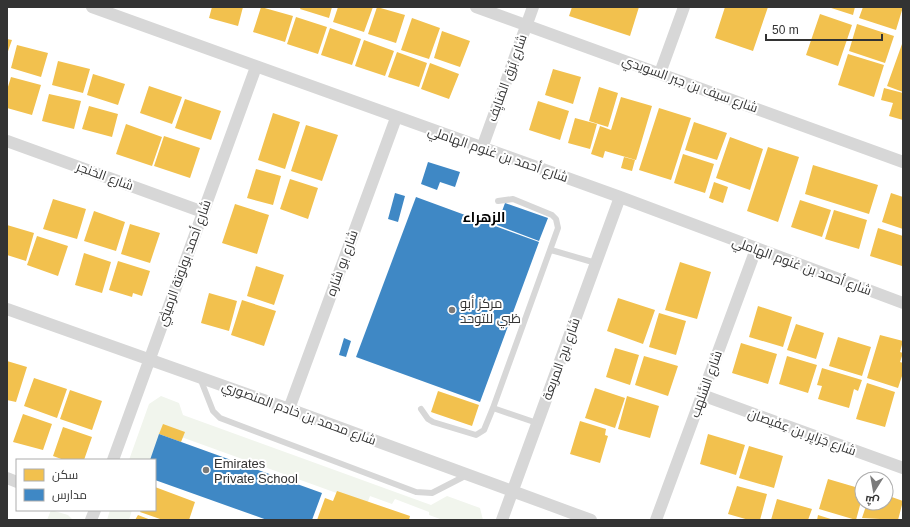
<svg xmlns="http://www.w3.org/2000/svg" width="910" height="527" viewBox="0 0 910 527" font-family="Arial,Cairo,sans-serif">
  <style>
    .green { fill: #f1f5ed }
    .homes { fill: #f2c14e }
    .schools { fill: #3f88c5 }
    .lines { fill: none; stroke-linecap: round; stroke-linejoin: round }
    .lane { stroke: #d7d7d7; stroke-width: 6 }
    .street { stroke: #d7d7d7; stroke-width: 12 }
    .poi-dot { fill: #7a7a7a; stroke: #fff; stroke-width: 1.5 }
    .labels { text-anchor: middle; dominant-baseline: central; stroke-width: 4; stroke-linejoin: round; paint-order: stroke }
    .street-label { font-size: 13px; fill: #333; stroke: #fff }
    .poi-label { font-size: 13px; fill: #333; stroke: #fff; text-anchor: start }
    .neighbourhood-label { font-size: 14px; font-weight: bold; fill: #000; stroke: #fff }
  </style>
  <rect width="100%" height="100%" fill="#fff"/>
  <path class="green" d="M161 396 179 403 183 415 431 505 447 496 480 508 483 520H443L429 515V512L395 499 392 504 370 496 367 504 162 430 151 460H129L149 404Z
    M51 510 68 515 73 520H47Z
    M110 510H132L129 520H107Z"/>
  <path class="homes" d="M212 7H243L238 26 209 18Z
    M261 7 293 16 285 42 253 32Z
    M301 7H332L329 18 300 9Z
    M338 7H373L364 32 333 22Z
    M377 7 405 15 396 43 368 34Z
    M572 7H639L630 36 569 16Z
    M725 7H768L753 51 715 38Z
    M828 7H855L853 15Z
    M863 7H903L896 30 859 18Z
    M820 14 852 25 838 66 806 55Z
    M296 17 327 27 318 54 287 44Z
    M412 18 440 28 429 59 401 50Z
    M857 24 894 36 885 63 849 51Z
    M330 28 361 39 352 65 321 55Z
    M442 31 470 41 460 67 434 58Z
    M7 39 12 40 7 54Z
    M364 40 394 51 385 76 355 66Z
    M902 44 903 45V92L887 86Z
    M17 45 48 53 41 77 11 68Z
    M397 52 427 63 419 87 388 77Z
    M848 54 884 65 874 97 838 85Z
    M58 61 90 69 83 93 52 85Z
    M430 63 459 74 449 99 421 89Z
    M553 69 581 77 573 104 545 95Z
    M93 74 125 84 118 105 87 95Z
    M11 77 41 85 32 115 7 108V90Z
    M149 86 182 97 172 124 140 113Z
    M599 87 618 93 608 127 589 121Z
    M884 88 903 93V120L889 116 893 103 881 100Z
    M49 94 81 101 74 129 42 121Z
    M621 97 652 106 636 160 605 151 603 158 591 154 600 126 611 130Z
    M185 99 221 111 211 140 175 128Z
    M538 101 569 111 560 140 529 130Z
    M89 106 118 114 112 137 82 129Z
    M659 108 691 118 671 180 639 170Z
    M273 113 300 122 285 169 258 160Z
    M575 118 597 124 590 149 568 143Z
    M694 122 727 133 717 160 685 150Z
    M126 124 162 137 152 166 116 154Z
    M306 125 338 135 322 181 291 171Z
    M164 136 200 148 190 178 154 166Z
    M730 137 763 149 750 190 716 178Z
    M768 147 799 157 778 222 747 211Z
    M683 154 714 164 705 193 674 183Z
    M624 157 635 160 632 171 621 168Z
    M813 165 878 185 869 214 805 194Z
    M256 169 281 176 273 205 247 198Z
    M290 179 318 188 308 219 280 209Z
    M714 182 728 187 723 203 709 198Z
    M891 193 903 197V229L882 222Z
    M53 199 86 209 77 239 43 229Z
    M800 200 831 210 822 237 791 227Z
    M235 204 269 215 257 254 222 243Z
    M834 210 867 220 859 249 825 239Z
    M94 211 125 222 116 251 84 241Z
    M130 224 160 233 150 263 121 254Z
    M7 225 34 233 26 261 7 255Z
    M878 228 903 236 902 266 870 256Z
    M37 236 68 246 58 276 27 265Z
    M84 253 111 262 102 293 75 285Z
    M118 261 150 271 142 296 133 293 132 297 109 290Z
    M680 262 711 272 697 319 665 310Z
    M256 266 284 275 274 305 247 296Z
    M209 293 237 301 229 331 201 323Z
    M618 298 655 310 643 344 607 331Z
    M242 300 276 311 264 346 231 335Z
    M758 306 792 317 783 347 749 337Z
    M659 313 686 321 676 355 649 347Z
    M796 324 824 333 816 359 787 350Z
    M880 335 903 341 900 352 903 353 900 362 903 363V373L898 388 867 378Z
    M838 337 871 347 862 376 829 366Z
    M741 343 777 354 768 384 732 373Z
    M615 348 639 355 630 385 606 377Z
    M644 356 678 366 668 396 635 385Z
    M787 356 817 365 808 393 779 384Z
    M7 361 27 367 16 402 7 400Z
    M822 368 862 380 858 391 854 389 849 408 818 399 822 386 817 385Z
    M34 378 67 389 57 418 24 406Z
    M867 383 895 392 885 427 856 419Z
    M595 388 625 398 615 428 585 418Z
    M70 390 102 401 92 430 60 419Z
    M438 391 479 405 472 426 431 412Z
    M627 396 659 406 650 438 618 429Z
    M23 414 52 424 43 450 13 442Z
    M580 421 606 429 605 435 608 436 600 463 570 454Z
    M163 424 185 432 181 442 159 434Z
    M63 427 92 437 84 460H64L53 456Z
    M708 434 745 445 736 475 700 464Z
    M749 446 783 456 774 488 739 478Z
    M828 479 862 489V498L856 520 819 509Z
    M737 486 767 494 760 520H749L728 514Z
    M155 487 195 502 189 520H163L140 512 141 510H155Z
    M337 491 410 516 409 520H317L325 498 333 501Z
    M886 495 903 501 898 520 862 518 867 503H886Z
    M777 499 812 509 808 520H771Z
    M138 515 151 520H135Z
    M818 515 834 520H817Z"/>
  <path class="schools" d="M428 162 460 172 455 187 440 182 437 190 421 184Z
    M395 193 405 196 398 222 388 219Z
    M416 197 539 242 480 402 356 357Z
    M505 203 548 218 539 241 497 225Z
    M344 338 351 341 346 357 339 355Z
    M159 434 322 493 312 520H267L155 480V460H150Z"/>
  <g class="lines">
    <path class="lane" d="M551 250 596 263
      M200 378 213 411 220 418 416 492 432 493 467 475
      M493 408 537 423
      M421 409 428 419 433 422 476 435 484 430 493 408 558 228 556 219 552 215 513 199 498 201"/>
    <path class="street" d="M92 7 620 197 903 303
      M476 7 903 162
      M660 73 684 7
      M7 141 203 212
      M482 148 533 7
      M7 309 289 409 591 520
      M702 395 903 468
      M289 409 396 118
      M113 460 256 67
      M7 478 17 482
      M91 520 95 510
      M502 520 620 197
      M656 520 756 249"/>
  </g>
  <g class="poi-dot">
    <circle cx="452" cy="310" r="4"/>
    <circle cx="206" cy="470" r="4"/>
  </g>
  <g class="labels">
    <g class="street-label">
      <text transform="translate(507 78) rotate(-70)">شارع بُرق المَنايِف</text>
      <text transform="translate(690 84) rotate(20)">شارع سيف بن جبر السويدي</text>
      <text transform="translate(498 154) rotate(19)">شارع أحمد بن غنوم الهاملي</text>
      <text transform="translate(105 176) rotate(20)">شارع الخنجر</text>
      <text transform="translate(184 263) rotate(-70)">شارع أحمد بولوتة الرميثي</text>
      <text transform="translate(342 263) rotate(-70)">شارع بو شاره</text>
      <text transform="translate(802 266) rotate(20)">شارع أحمد بن غنوم الهاملي</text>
      <text transform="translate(561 359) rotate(-70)">شارع برج المربعة</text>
      <text transform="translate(706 384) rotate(-70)">شارع السَّلهب</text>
      <text transform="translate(299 413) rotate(20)">شارع محمد بن خادم المنصوري</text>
      <text transform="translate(802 432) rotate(20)">شارع جَزايِر بن عِفَيصان</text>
    </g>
    <g class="poi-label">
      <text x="460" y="303">مركز أبو<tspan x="460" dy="15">ظبي للتوحد</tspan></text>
      <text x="214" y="463">Emirates<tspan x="214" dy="15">Private School</tspan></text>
    </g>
    <g class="neighbourhood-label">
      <text x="484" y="217">الزهراء</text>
    </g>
  </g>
  <rect width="910" height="527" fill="none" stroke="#333333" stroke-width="16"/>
  <rect x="16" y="459" width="140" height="52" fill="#ffffff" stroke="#adadad"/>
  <rect x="24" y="469" width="20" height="12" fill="#f2c14e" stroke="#adadad"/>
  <text x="52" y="479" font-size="12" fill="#333333">سكن</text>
  <rect x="24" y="489" width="20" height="12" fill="#3f88c5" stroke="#adadad"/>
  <text x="52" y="499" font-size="12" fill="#333333">مدارس</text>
  <g transform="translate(874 491) rotate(191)"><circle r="19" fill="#ffffff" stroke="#adadad"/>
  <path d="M0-3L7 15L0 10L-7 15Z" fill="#7a7a7a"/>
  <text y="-6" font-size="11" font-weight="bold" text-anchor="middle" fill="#333333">ش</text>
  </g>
  <path d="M766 34v6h116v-6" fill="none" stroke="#333333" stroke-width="2"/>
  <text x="772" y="34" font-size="12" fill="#333333" stroke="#ffffff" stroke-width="3" paint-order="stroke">50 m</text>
</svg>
